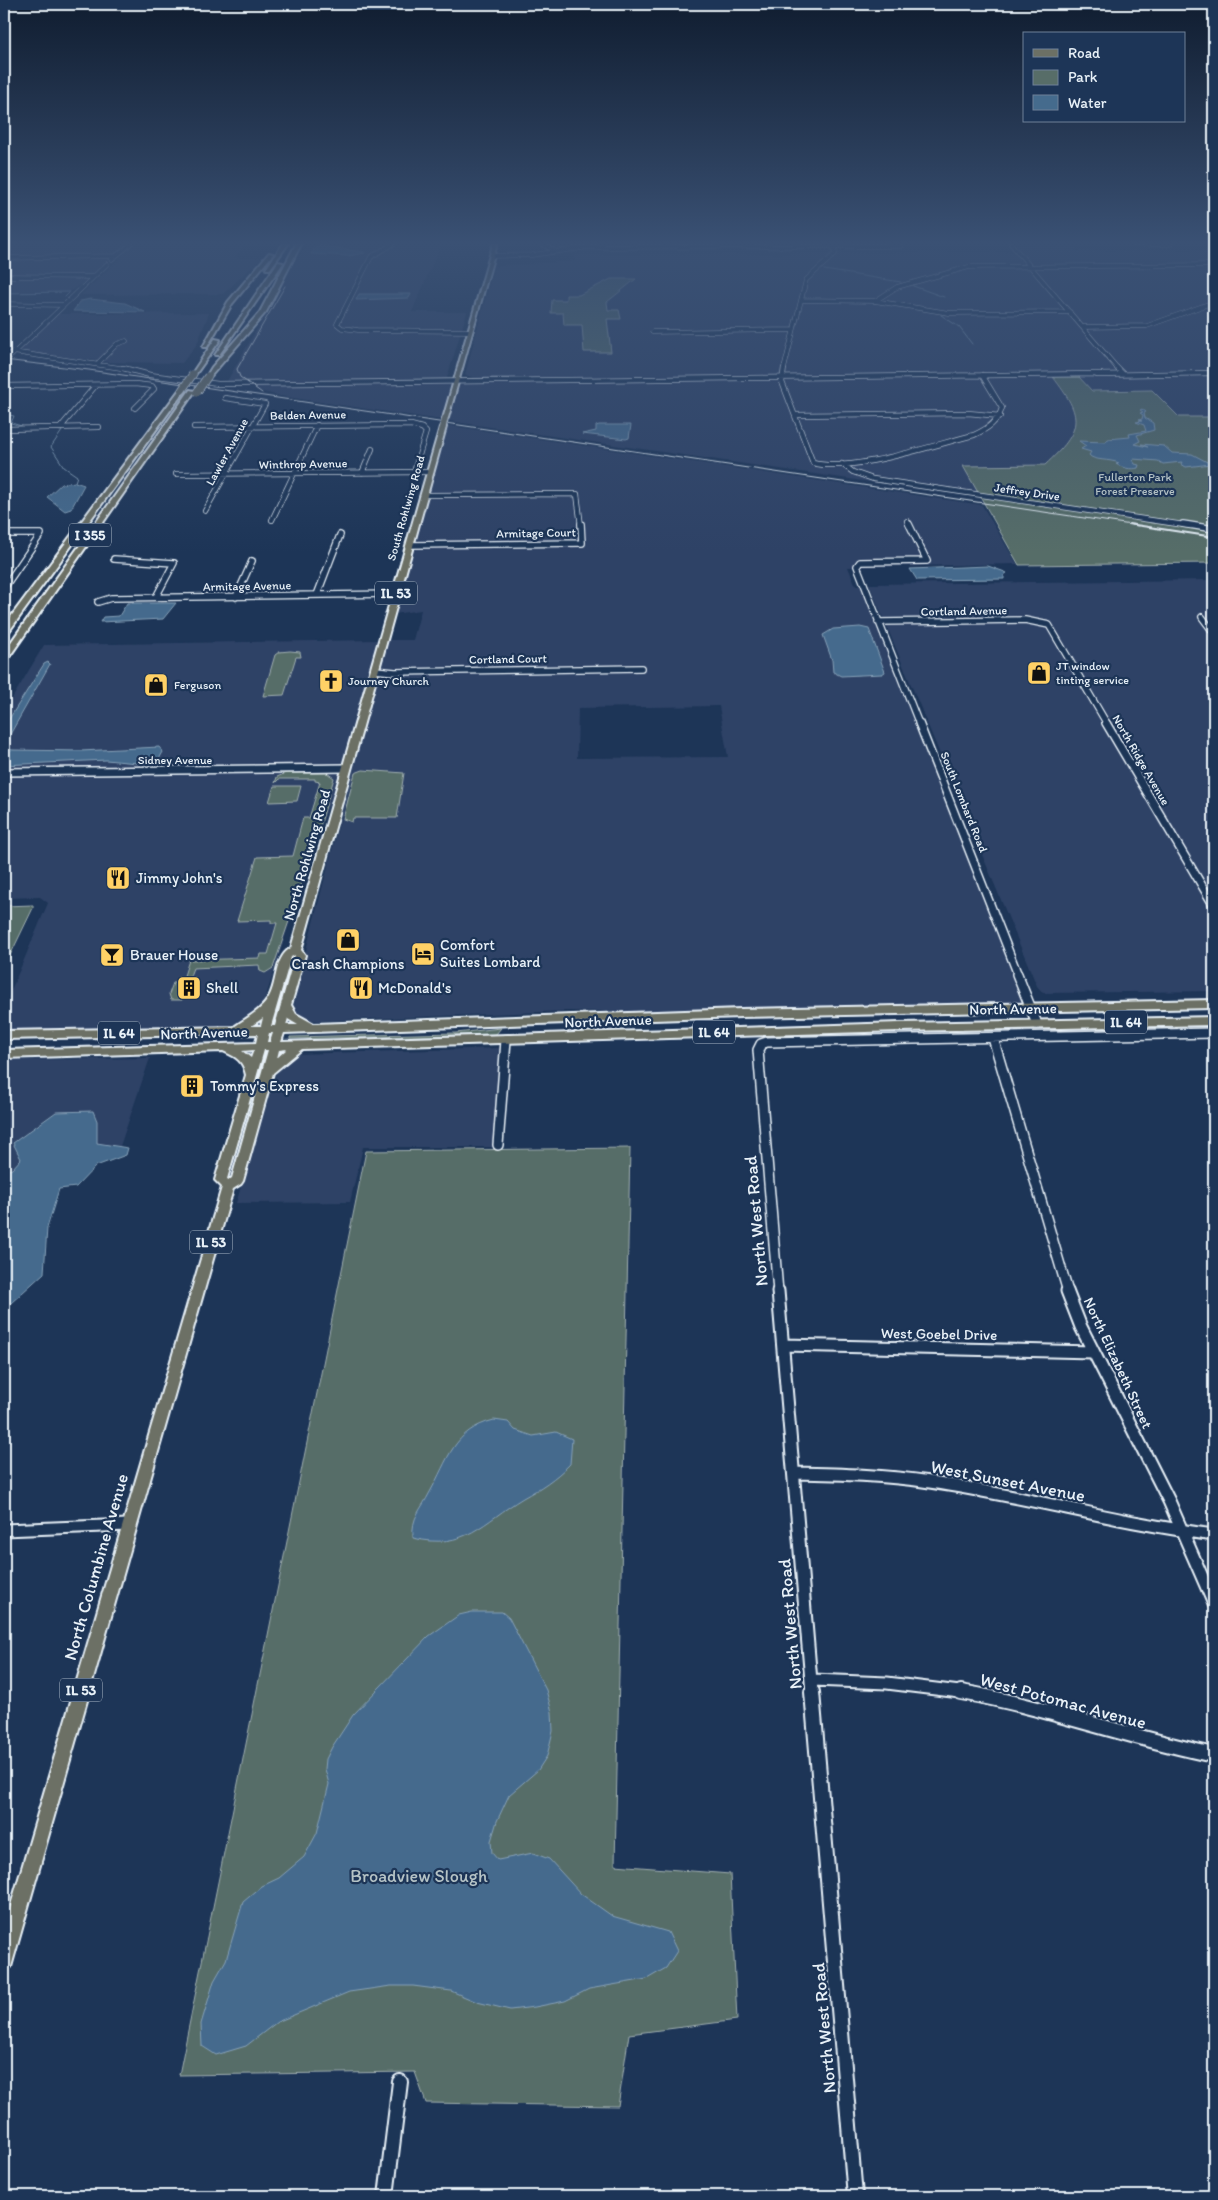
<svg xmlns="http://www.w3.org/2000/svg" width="1218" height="2200" viewBox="0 0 1218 2200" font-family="Itim,sans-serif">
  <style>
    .built { fill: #2e4266; fill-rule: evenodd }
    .green { fill: #576d68; stroke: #a0afb0 }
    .water { fill: #456b8d; stroke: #86a1b8 }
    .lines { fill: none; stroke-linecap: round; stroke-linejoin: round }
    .stream { stroke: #86a1b8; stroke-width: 1 }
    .minor-far6-casing { stroke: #e8f1f8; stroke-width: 5 }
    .minor-far5-casing { stroke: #e8f1f8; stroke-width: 6 }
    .minor-far4-casing { stroke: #e8f1f8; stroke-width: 8 }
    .minor-far3-casing { stroke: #e8f1f8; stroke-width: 10 }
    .minor-far2-casing { stroke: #e8f1f8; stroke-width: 12 }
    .minor-far1-casing { stroke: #e8f1f8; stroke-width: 15 }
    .minor-casing { stroke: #e8f1f8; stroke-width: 18 }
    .major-casing { stroke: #e8f1f8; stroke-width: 4 }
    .highway-casing { stroke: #e8f1f8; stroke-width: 4 }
    .minor-far6 { stroke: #1d3557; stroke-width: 4 }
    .minor-far5 { stroke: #1d3557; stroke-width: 4.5 }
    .minor-far4 { stroke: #1d3557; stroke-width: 5.5 }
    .minor-far3 { stroke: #1d3557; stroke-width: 7 }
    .minor-far2 { stroke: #1d3557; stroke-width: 9 }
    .minor-far1 { stroke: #1d3557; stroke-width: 11 }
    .minor { stroke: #1d3557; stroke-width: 14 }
    .major { fill: #6c7065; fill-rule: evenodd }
    .highway { fill: #6c7065; fill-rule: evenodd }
    .rail-far1 { stroke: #e8f1f8; stroke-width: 1 }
    .rail { stroke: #e8f1f8; stroke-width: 2 }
    .major-bridge-casing { stroke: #e8f1f8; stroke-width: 8; stroke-linecap: butt }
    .highway-bridge-casing { stroke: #e8f1f8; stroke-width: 9; stroke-linecap: butt }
    .major-bridge { stroke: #6c7065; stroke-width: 5.5 }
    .highway-bridge { stroke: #6c7065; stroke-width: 7 }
    .labels { text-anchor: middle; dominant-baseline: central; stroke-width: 4.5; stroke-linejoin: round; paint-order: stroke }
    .far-street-label { font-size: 12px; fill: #e8f1f8; stroke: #1d3557 }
    .far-park-label { font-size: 12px; fill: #b5c3c6; stroke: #1d3557 }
    .far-poi-label { font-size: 12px; fill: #e8f1f8; stroke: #1d3557; text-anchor: start }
    .shield { fill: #1d3557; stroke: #abb9c8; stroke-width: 1 }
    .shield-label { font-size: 14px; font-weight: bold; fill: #e8f1f8 }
    .street-label { font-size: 15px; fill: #e8f1f8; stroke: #1d3557 }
    .poi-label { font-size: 15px; fill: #e8f1f8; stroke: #1d3557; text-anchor: start }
    .near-street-label { font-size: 18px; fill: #e8f1f8; stroke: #1d3557 }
    .near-park-label { font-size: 18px; fill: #b5c3c6; stroke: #1d3557 }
  </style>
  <rect width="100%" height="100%" fill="#1d3557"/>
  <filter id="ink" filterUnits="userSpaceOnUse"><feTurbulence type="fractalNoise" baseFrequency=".02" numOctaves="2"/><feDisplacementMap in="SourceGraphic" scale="10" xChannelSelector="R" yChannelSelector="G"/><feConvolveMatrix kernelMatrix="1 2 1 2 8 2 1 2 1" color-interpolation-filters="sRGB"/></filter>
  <g filter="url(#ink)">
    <path class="built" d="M4 244H127L90 278 69 292H4Z
      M135 244H244L235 258H261L223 294 81 295Z
      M310 244H441L412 312H467L447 378 226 383 297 258Z
      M1013 244H1071L1078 251 1214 250V371L623 378H475L465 375 494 266 575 261V255L1019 252ZM611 279H635L607 302 608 310 620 318 607 319 610 352 582 325H564L563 313 566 295H579Z
      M209 313 197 344 182 363 109 362 14 352 55 314Z
      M1214 375V417H1179L1152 390 1092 391 1079 377Z
      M1019 376 1053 377 1068 396 1077 418 1073 433 1063 449 1046 465 964 466 981 498 449 421 459 383Z
      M453 383 442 420 280 396 260 391 251 385Z
      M446 425 982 505 1017 564 848 567 856 586H862L1027 1004 737 1013 567 1011 318 1021 302 1019 297 1014 294 1005 308 942 387 640H413L421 610 394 614ZM719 706 728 757 577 758 578 708Z
      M1214 580V991L1043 993 1037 986 869 584Z
      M380 640 343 768 4 769V712L44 645Z
      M343 772 320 827 265 999 259 1012 247 1022 225 1026 4 1031V1007L48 903 40 897 4 898V774Z
      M503 1048 494 1147H363L350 1202 236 1203 276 1074 284 1061 294 1054Z
      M150 1058 118 1152 4 1208V1060Z"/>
    <path class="green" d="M611 279H636L607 302 608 310H619L621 319H607L611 352H584L582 325H564L563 313H551L552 300H566V295H579Z
      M1053 377H1079L1092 391 1152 390 1179 417H1214V563L1019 565 963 466 1045 465C1083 430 1084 417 1053 377Z
      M290 651 300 652 301 657H296L284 695 263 696 275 655 279 652Z
      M363 770 404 773 397 818H353L352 822 343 819 355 773Z
      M286 773H327L334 778 312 854 273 968 265 973 260 971 259 965 193 968 188 981 184 982 181 994H184L182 1000H171L169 994 173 983 182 982 189 960 260 958 261 954H268L277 923H271V920L237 921 257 857 293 856 303 818H309L320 782 315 781V779H279L275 783 277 777Z
      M274 786H301L297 801 269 802Z
      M33 905V908L4 968V906Z
      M501 1028 496 1034 290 1039V1037L456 1033Z
      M630 1148 615 1865 730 1874 737 2020 629 2034 618 2106 426 2103 415 2072 179 2075 366 1151Z"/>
    <path class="water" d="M322 246 363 252 365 253 348 256 311 254 316 247Z
      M359 294H411L409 298 356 300Z
      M90 299 125 303 145 312 73 311 81 301Z
      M1142 409 1146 412 1144 413 1145 418 1153 423 1154 430 1137 435 1140 441 1134 444 1148 447 1141 444 1164 446 1172 453 1192 454 1211 464 1186 467 1181 464 1182 462 1163 464 1158 461 1133 459 1132 460 1135 464 1139 465 1138 468C1131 470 1122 468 1116 464L1119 463C1110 459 1093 461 1089 455L1091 452 1081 449 1086 446 1079 441 1106 442 1108 439 1130 437 1129 434 1146 431 1144 425 1136 422 1142 421 1139 420 1142 419 1143 415 1140 413 1143 412 1140 410Z
      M599 425H631L629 438 626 439 582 434 596 431V426Z
      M75 482 84 485 71 509 65 511 47 497 61 484Z
      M988 566 1005 572 1007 573 1004 575V579L917 580 910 569Z
      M127 603H176L163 619 100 622 103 617 119 616Z
      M860 627 869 629 885 672 882 674 841 676 833 672 832 660 823 635 833 629Z
      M48 662 50 664 4 745V727L44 664Z
      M4 745 5 749 13 750 81 751 159 747 163 752 159 759 147 764 106 760 4 765Z
      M93 1111 97 1121V1143L128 1148 126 1155 96 1166 76 1187 59 1189 47 1228 44 1273 11 1303 4 1304V1171L12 1169 21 1159 13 1143 56 1112Z
      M494 1420 508 1422 515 1430 533 1436 556 1432 572 1439 570 1464C555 1479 541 1488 523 1498 483 1522 465 1551 413 1538 411 1517 421 1510 430 1492 448 1460 453 1430 494 1420Z
      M472 1612H502L509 1618 546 1690 552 1712 553 1731 547 1756 538 1770 509 1795 497 1821 491 1841 492 1853 498 1860 533 1853 549 1859 581 1894 612 1916 668 1932 677 1951 666 1968 647 1979 589 1989 565 2001 535 2007 510 2010 477 2002 451 1991 413 1986H391L349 1992 277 2022 246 2046 216 2055 202 2046 201 2024 214 1981 226 1960 243 1902 262 1886 279 1878 304 1857 317 1833 329 1784 325 1769 326 1759 332 1747 353 1715 429 1636 459 1615Z"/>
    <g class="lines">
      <path class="stream" d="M824 270 901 282
        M913 286 944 297
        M4 293 70 292 65 297
        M79 301H81
        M941 315 959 327 972 344
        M4 414 14 416 11 423 25 427
        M59 430 62 431 51 447 64 467 77 476 75 482
        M1211 463H1214"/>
      <defs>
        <path id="minor-far6" d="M393 244 371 257 337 324 342 328 358 330 470 331
          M542 244 555 251
          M1011 244 1118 369
          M1134 244H1171
          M492 256 532 255 589 247 901 246
          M4 258 116 256
          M112 259 131 244
          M4 276 93 277
          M801 300 875 301 949 313 1070 312
          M875 301 897 287 969 267 1214 265
          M4 304 63 305
          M1082 327 1147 326 1214 302
          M652 332 793 330
          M11 356 107 264
          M4 357 13 352 127 369
          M99 362 117 344 126 341
          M784 369 806 280 835 254 834 244"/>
        <path id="minor-far5" d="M123 368 150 375 218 384 1101 374
          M784 368 782 382 813 463C852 473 933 445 974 435 987 429 998 422 1002 408L982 375
          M1117 368 1122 373
          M1097 375 1214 373
          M4 386 135 384 152 386 154 389 135 408
          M795 415 968 413 1000 416
          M194 427 411 425 422 428 426 432 414 472
          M60 428 96 385
          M4 429 99 427
          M842 464 853 472 873 479 1191 526
          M362 473 372 449
          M176 474 431 472
          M424 495 577 494 581 526
          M205 511 265 404 225 398
          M272 520 317 425
          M907 521 909 526"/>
        <path id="minor-far4" d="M909 524 927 561 860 562 857 566 919 724
          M1183 524 1214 529
          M4 534H41L4 588
          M410 545 582 543 581 524
          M114 559 174 563 156 597
          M317 595 340 535
          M236 597 252 561
          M98 602 111 598 396 594
          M1202 617 1214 633
          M878 622 1025 620 1049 625 1107 724
          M375 670 395 672 641 668"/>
        <path id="minor-far3" d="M919 723 1018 975
          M1106 723 1214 906
          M4 772 347 768"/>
        <path id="minor-far2" d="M1017 974 1037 1024
          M993 1038 1068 1292
          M498 1145 506 1040
          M778 1292 758 1050 761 1044 767 1042 1214 1033"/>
        <path id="minor-far1" d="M778 1291 812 1693
          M1067 1291 1081 1327 1169 1501 1214 1604
          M784 1345 1093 1352
          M794 1473C840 1474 885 1475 930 1482 1026 1496 1118 1523 1214 1535
          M4 1530 128 1525
          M813 1680 887 1683 968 1693"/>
        <path id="minor" d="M812 1692 855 2196
          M961 1692C1047 1707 1129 1738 1214 1755
          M386 2196 400 2082"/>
        <path id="major" d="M493 244H497L448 418 443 419Z
          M443 425 446 427 301 950 305 955 291 1005 296 1014 314 1024 741 1009 1214 1000V1008L741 1017 284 1033 281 1042 900 1023 1214 1017V1025L900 1031 302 1049 273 1073 243 1181 241 1184 233 1189 13 1960 11 1967 4 1969V1929L222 1187 215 1180 246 1075C243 1060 236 1057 223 1051L4 1058V1050L256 1043 258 1034 4 1039V1031L234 1027C246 1018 262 1011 269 997 278 981 274 958 291 948L440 427ZM295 955 275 1026H271L291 957ZM263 1018 261 1026H251ZM288 1018V1019L298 1025H286ZM269 1033H273L270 1042H267ZM287 1049 277 1058 279 1050ZM254 1050 251 1058 242 1051ZM264 1050H268L232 1178 229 1180 227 1179Z"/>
        <path id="highway" d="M283 244H288L270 269H266Z
          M296 244H301L266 312 210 377H206L212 367 260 312Z
          M269 253 273 254 232 304 207 347H203L228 302Z
          M278 262 283 263 219 355H215Z
          M215 339 220 340 195 375H191Z
          M180 389 185 390 7 634 4 635V626Z
          M190 390 195 391 7 660 4 661V652Z"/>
      </defs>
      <use href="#minor-far6" class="minor-far6-casing"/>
      <use href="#minor-far5" class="minor-far5-casing"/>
      <use href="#minor-far4" class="minor-far4-casing"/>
      <use href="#minor-far3" class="minor-far3-casing"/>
      <use href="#minor-far2" class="minor-far2-casing"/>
      <use href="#minor-far1" class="minor-far1-casing"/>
      <use href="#minor" class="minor-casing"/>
      <use href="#major" class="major-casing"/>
      <use href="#highway" class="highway-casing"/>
      <use href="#minor-far6" class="minor-far6"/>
      <use href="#minor-far5" class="minor-far5"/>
      <use href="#minor-far4" class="minor-far4"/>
      <use href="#minor-far3" class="minor-far3"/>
      <use href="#minor-far2" class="minor-far2"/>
      <use href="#minor-far1" class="minor-far1"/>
      <use href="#minor" class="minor"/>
      <use href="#major" class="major"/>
      <use href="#highway" class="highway"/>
      <path class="rail-far1" d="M4 360 89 370 1138 526
        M262 393 240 377 237 369 285 286"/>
      <path class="rail" d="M1129 524 1214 537"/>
      <defs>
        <path id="major-bridge" d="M443 427 445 418"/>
        <path id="highway-bridge" d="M182 390 193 374
          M197 392 208 376"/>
      </defs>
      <use href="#major-bridge" class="major-bridge-casing"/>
      <use href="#highway-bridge" class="highway-bridge-casing"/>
      <use href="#major-bridge" class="major-bridge"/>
      <use href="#highway-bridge" class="highway-bridge"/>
    </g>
  </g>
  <linearGradient id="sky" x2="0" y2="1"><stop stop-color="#101d30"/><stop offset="0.44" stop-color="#3a5174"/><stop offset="1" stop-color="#3a5174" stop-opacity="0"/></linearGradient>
  <rect width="1218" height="552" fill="url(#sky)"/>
  <defs>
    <symbol id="shop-square" viewBox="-11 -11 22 22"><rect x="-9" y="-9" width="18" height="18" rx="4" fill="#ffd166" stroke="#1d3557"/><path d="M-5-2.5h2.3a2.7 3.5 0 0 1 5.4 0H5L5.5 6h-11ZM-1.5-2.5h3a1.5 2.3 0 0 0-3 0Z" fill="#111"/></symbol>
    <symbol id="church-square" viewBox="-11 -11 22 22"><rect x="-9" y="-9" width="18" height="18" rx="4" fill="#ffd166" stroke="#1d3557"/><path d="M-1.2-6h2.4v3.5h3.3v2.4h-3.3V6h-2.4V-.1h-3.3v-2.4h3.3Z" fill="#111"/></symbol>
    <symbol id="restaurant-square" viewBox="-11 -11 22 22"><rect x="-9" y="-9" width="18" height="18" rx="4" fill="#ffd166" stroke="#1d3557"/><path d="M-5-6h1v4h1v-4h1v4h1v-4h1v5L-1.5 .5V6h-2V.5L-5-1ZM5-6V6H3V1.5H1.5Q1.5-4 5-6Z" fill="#111"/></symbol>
    <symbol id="hotel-square" viewBox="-11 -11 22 22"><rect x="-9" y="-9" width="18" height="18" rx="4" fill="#ffd166" stroke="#1d3557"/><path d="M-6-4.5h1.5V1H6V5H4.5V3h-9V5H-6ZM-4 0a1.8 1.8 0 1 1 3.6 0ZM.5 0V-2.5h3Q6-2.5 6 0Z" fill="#111"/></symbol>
    <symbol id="bar-square" viewBox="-11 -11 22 22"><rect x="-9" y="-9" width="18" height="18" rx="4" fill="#ffd166" stroke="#1d3557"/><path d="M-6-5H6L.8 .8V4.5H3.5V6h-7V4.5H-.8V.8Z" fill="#111"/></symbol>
    <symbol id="building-square" viewBox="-11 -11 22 22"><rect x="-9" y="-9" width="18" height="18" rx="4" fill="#ffd166" stroke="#1d3557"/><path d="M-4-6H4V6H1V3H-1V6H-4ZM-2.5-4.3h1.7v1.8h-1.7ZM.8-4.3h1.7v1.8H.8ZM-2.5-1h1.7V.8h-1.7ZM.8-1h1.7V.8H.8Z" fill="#111"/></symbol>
  </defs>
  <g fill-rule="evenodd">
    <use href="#shop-square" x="1025" y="659" width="28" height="28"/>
    <use href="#church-square" x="317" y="667" width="28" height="28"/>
    <use href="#shop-square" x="142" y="671" width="28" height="28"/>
    <use href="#restaurant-square" x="104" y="864" width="28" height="28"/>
    <use href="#shop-square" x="334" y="926" width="28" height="28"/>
    <use href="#hotel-square" x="409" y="940" width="28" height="28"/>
    <use href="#bar-square" x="98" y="941" width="28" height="28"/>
    <use href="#building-square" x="175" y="974" width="28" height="28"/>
    <use href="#restaurant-square" x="347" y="974" width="28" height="28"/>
    <use href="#building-square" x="178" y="1072" width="28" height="28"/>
  </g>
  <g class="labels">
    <g class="far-street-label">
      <text transform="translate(308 415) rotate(-1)">Belden Avenue</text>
      <text transform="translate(227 452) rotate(-61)">Lawler Avenue</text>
      <text transform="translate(303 464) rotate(-1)">Winthrop Avenue</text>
      <text transform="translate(1027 492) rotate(8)">Jeffrey Drive</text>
      <text transform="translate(406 508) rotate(-74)">South Rohlwing Road</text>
      <text transform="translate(536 533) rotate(-1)">Armitage Court</text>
      <text transform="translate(247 586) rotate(-1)">Armitage Avenue</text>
      <text transform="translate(964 611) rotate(-1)">Cortland Avenue</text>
      <text transform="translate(508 659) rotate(-1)">Cortland Court</text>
      <text x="175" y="760">Sidney Avenue</text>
      <text transform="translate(1141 760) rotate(60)">North Ridge Avenue</text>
      <text transform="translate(964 802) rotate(68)">South Lombard Road</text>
    </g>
    <g class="far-park-label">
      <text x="1135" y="477">Fullerton Park<tspan x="1135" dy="14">Forest Preserve</tspan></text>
    </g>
    <g class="far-poi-label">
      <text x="1056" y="666">JT window<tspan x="1056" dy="14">tinting service</tspan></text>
      <text x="348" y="681">Journey Church</text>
      <text x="174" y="685">Ferguson</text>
    </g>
    <g class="shield">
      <rect x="69" y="523.5" width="42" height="23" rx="4"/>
      <rect x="375" y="581.5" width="42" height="23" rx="4"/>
      <rect x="1105" y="1010.5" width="42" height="23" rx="4"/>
      <rect x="693" y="1020.5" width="42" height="23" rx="4"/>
      <rect x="98" y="1021.5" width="42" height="23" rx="4"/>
      <rect x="190" y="1230.5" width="42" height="23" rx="4"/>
      <rect x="60" y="1678.5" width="42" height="23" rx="4"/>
    </g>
    <g class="shield-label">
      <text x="90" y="535">I 355</text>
      <text x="396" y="593">IL 53</text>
      <text x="1126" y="1022">IL 64</text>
      <text x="714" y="1032">IL 64</text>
      <text x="119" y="1033">IL 64</text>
      <text x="211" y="1242">IL 53</text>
      <text x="81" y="1690">IL 53</text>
    </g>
    <g class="street-label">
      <text transform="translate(307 855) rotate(-74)">North Rohlwing Road</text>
      <text transform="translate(1013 1009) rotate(-1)">North Avenue</text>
      <text transform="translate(608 1021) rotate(-2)">North Avenue</text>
      <text transform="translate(204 1033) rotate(-2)">North Avenue</text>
      <text transform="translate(939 1334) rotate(1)">West Goebel Drive</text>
      <text transform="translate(1118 1363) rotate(65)">North Elizabeth Street</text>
    </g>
    <g class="poi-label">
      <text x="136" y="878">Jimmy John's</text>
      <text x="440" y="945">Comfort<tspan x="440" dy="17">Suites Lombard</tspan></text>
      <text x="130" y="955">Brauer House</text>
      <text x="348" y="964" text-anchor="middle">Crash Champions</text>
      <text x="206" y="988">Shell</text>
      <text x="378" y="988">McDonald's</text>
      <text x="210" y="1086">Tommy's Express</text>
    </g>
    <g class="near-street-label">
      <text transform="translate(756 1221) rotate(-95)">North West Road</text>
      <text transform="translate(1008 1481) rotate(11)">West Sunset Avenue</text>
      <text transform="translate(96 1567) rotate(-74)">North Columbine Avenue</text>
      <text transform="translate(790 1624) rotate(-95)">North West Road</text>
      <text transform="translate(1063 1701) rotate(15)">West Potomac Avenue</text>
      <text transform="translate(824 2028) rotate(-95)">North West Road</text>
    </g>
    <g class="near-park-label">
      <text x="419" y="1876">Broadview Slough</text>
    </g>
  </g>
  <rect width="1218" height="2200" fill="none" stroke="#1d3557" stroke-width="20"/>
  <rect x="10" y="10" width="1198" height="2180" fill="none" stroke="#e8f1f8" stroke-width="2" filter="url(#ink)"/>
  <rect x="1023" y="32" width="162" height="90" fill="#1d3557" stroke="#6e8097"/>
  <rect x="1033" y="49" width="25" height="8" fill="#6c7065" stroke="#6e8097"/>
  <text x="1068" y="58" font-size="15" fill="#e8f1f8">Road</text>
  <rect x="1033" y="70" width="25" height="15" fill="#576d68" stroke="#6e8097"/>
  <text x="1068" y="82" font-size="15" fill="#e8f1f8">Park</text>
  <rect x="1033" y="95" width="25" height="15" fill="#456b8d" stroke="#6e8097"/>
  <text x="1068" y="108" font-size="15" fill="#e8f1f8">Water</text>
</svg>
